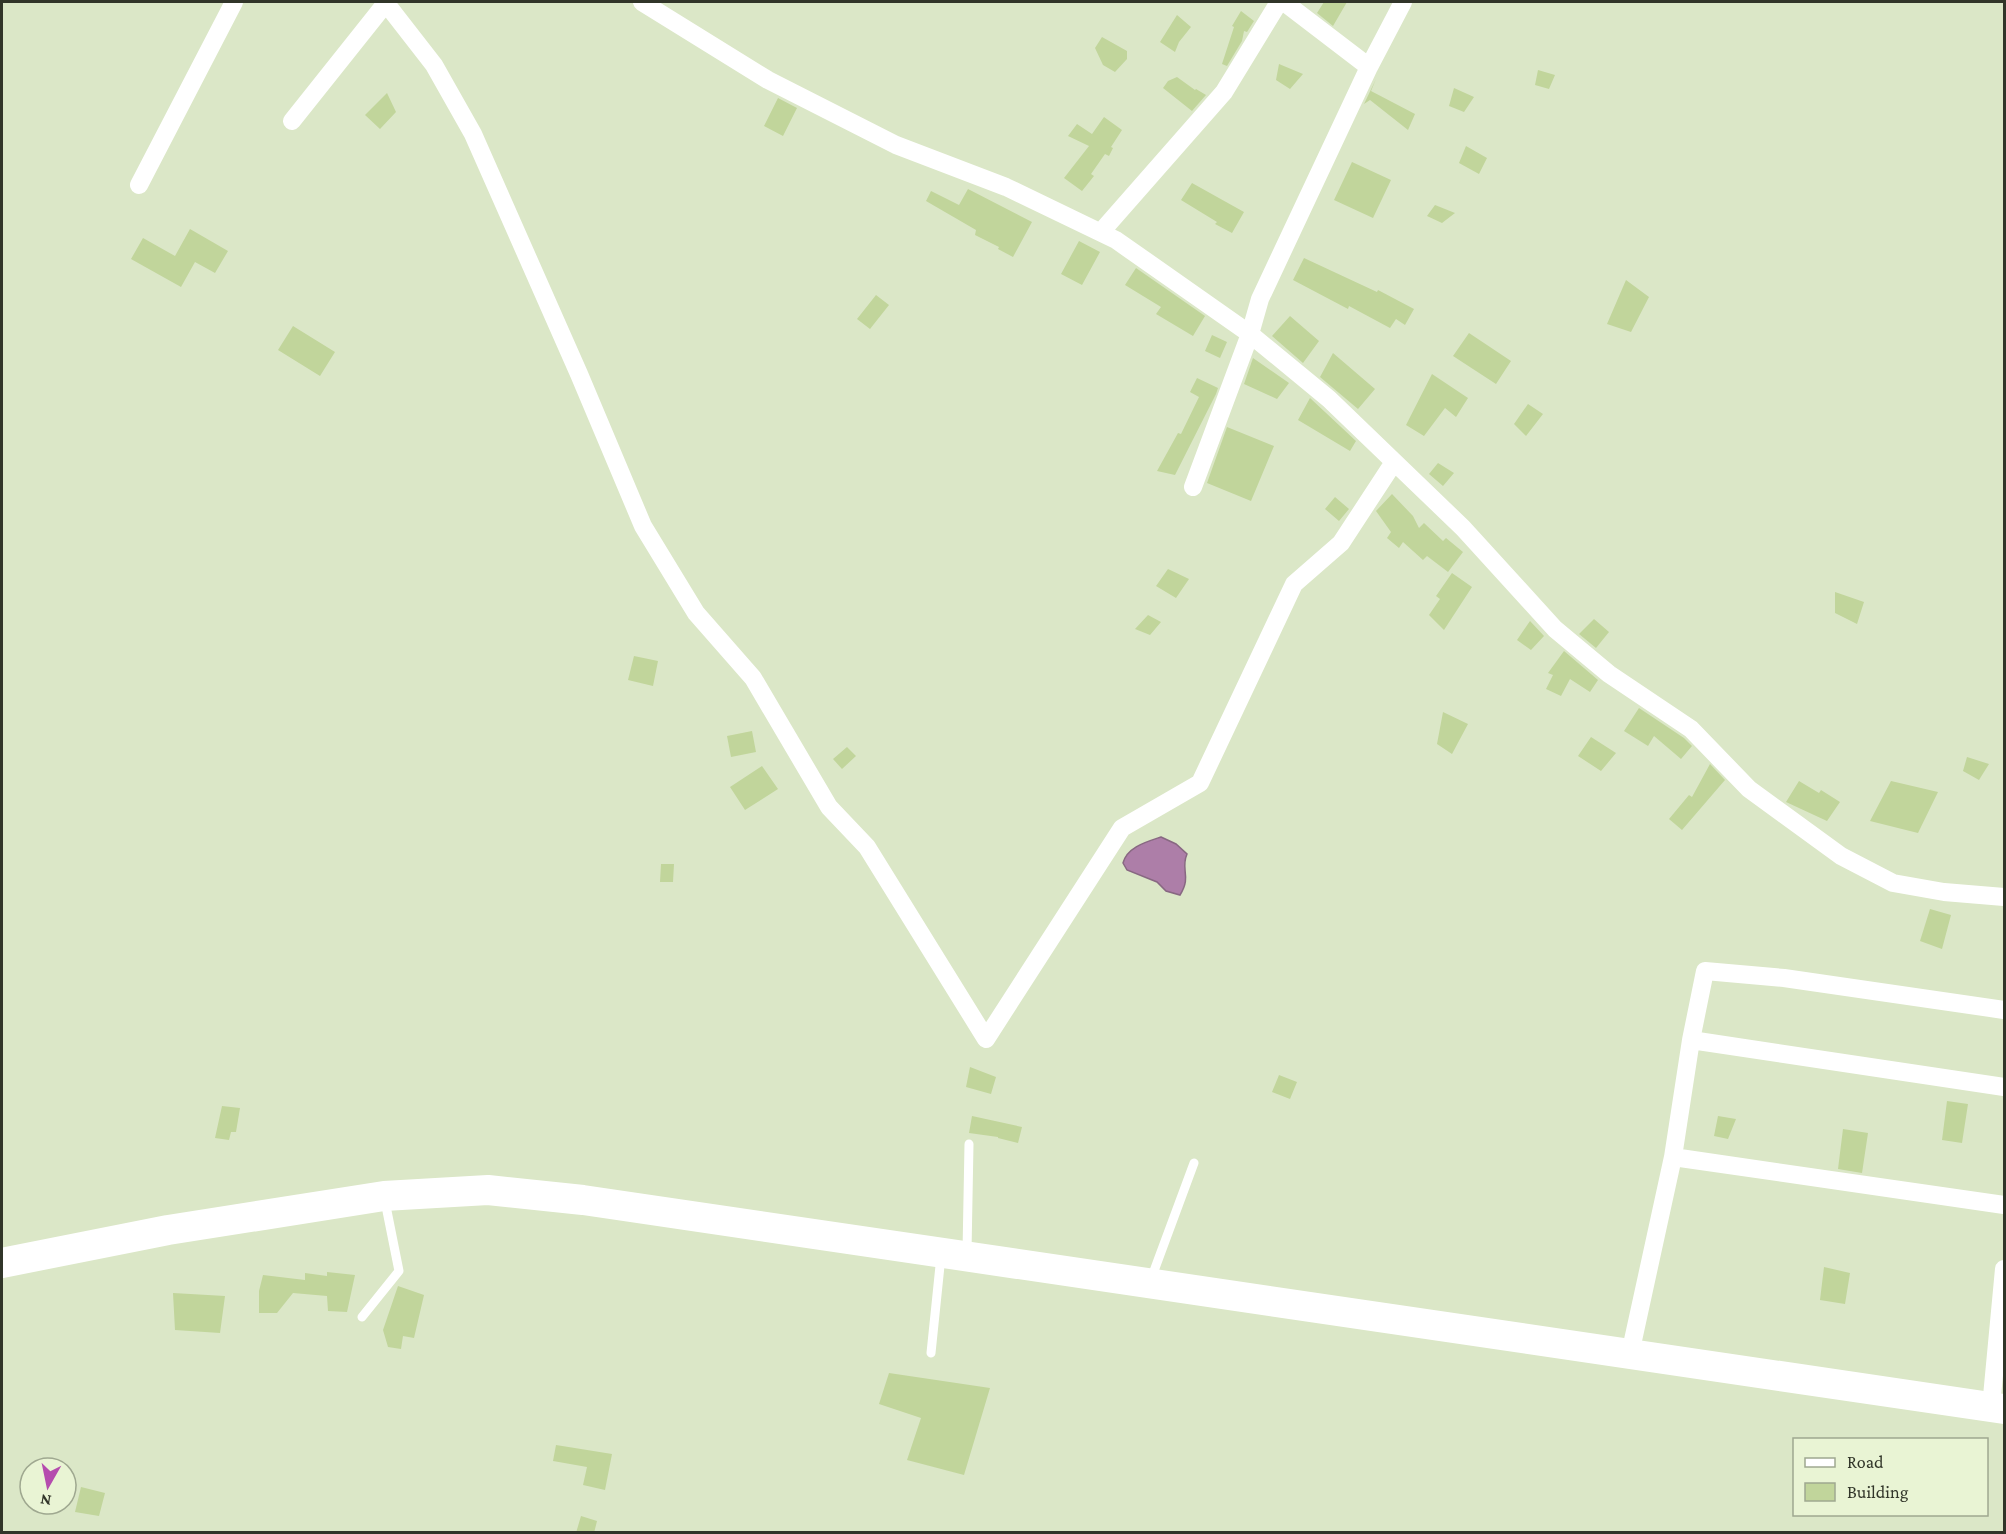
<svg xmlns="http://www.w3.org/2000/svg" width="2006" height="1534" viewBox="0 0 2006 1534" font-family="'Crimson Pro',serif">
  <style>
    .water { fill: #ad7ea8; stroke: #886882; stroke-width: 1.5 }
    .building { fill: #c1d59b }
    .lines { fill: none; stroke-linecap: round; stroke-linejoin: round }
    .service { stroke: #fff; stroke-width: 9 }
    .minor { stroke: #fff; stroke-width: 18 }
    .trunk { stroke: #fff; stroke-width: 30 }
  </style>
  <rect width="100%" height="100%" fill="#dbe7c7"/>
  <path class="water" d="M1161 837 1176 844 1187 854C1180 870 1192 876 1180 895L1166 891 1157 882 1127 870 1123 863C1127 847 1146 842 1161 837Z"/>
  <path class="building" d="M1324 2H1347L1333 26 1317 13Z
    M1241 11 1254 21 1247 32 1244 31 1242 41 1227 66 1222 64 1234 27 1232 26Z
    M1177 15 1191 27 1179 42 1175 52 1160 42Z
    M1102 37 1127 51V59L1115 72 1103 65 1095 48Z
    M1279 64 1303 74 1290 89 1276 80Z
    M1538 70 1555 75 1549 89 1535 85Z
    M1177 77 1195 90 1196 89 1206 95 1192 111 1163 88 1168 81Z
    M1376 79 1371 91 1415 114 1408 130 1370 100 1364 104Z
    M1454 88 1474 97 1464 112 1449 106Z
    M387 93 396 112 380 129 365 115Z
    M778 98 797 108 783 136 764 126Z
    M1104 117 1122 130 1111 147 1113 148 1109 156 1105 154 1091 174 1094 176 1082 191 1064 178 1089 146 1068 136 1077 124 1092 134Z
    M1466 146 1487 158 1479 174 1459 163Z
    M1352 162 1391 180 1373 218 1334 200Z
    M1192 183 1244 212 1232 233 1215 224 1217 222 1181 200Z
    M968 189 1032 222 1013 257 998 249 999 247 975 235 976 230 926 201 931 191 959 205Z
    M1435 205 1455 213 1442 223 1427 216Z
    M190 229 228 251 215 273 195 262 181 287 131 259 143 238 175 256Z
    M1079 241 1100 252 1082 285 1061 274Z
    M1304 258 1377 292 1378 290 1414 309 1405 325 1396 319 1390 328 1349 306 1348 309 1293 280Z
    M1136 268 1205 316 1193 336 1156 314 1161 307 1125 285Z
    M1626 280 1649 297 1631 332 1607 324Z
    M876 295 889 305 870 329 857 319Z
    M1290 316 1319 341 1303 363 1272 336Z
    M293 326 335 352 320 376 278 350Z
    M1469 333 1511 361 1496 384 1453 356Z
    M1212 335 1227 342 1220 358 1205 351Z
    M1333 353 1375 389 1358 409 1320 377Z
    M1253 358 1289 383 1277 399 1244 384Z
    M1432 374 1468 398 1456 417 1445 408 1424 436 1406 425Z
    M1197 378 1218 388 1216 394 1175 475 1157 471 1178 433 1181 434 1199 397 1190 392Z
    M1310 398 1356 441 1350 451 1298 420Z
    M1528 404 1543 414 1526 436 1514 424Z
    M1227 427 1274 446 1251 501 1207 483Z
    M1438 463 1454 473 1443 486 1429 474Z
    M1392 494 1413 516 1419 528 1424 523 1443 541 1446 538 1463 552 1448 572 1427 556 1423 560 1403 542 1399 548 1387 538 1391 532 1376 511Z
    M1335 497 1349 509 1339 521 1325 509Z
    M1168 569 1189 579 1176 598 1156 586Z
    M1452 573 1472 587 1444 630 1429 615 1440 599 1436 596Z
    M1835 592 1864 602 1857 624 1835 613Z
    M1148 615 1161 622 1150 635 1135 629Z
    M1594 619 1609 632 1596 648 1579 634Z
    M1530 621 1544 636 1531 650 1517 640Z
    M1564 651 1598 680 1590 692 1570 679 1561 696 1546 689 1553 675 1548 673Z
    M634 656 658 661 653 686 628 680Z
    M1639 708 1684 738 1692 746 1681 759 1654 736 1648 746 1624 731Z
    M1443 712 1468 724 1452 754 1437 744Z
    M752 731 756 752 731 757 727 736Z
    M1591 737 1616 753 1601 771 1578 756Z
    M847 747 856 756 842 769 833 759Z
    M1967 757 1989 764 1979 780 1963 771Z
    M1710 764 1725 780 1682 830 1669 819 1689 795 1692 797Z
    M762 766 778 789 745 810 730 787Z
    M1799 781 1819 793 1821 790 1840 802 1827 821 1786 802Z
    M1891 781 1938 792 1918 833 1870 821Z
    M661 864H674L673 882H660Z
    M1930 909 1951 915 1942 949 1920 941Z
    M970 1067 996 1077 991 1094 966 1087Z
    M1279 1075 1297 1082 1290 1099 1272 1092Z
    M1947 1101 1968 1104 1962 1143 1942 1140Z
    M222 1106 240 1108 236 1132H231L229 1140 215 1138Z
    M972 1116 1022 1127 1018 1143 998 1138V1137L969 1133Z
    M1718 1116 1736 1119 1728 1139 1714 1136Z
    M1843 1129 1868 1133 1862 1173 1838 1169Z
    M1824 1267 1850 1273 1845 1304 1820 1300Z
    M327 1272 355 1275 347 1312 328 1311 327 1296 293 1293 277 1313H259V1291L263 1275 305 1280V1273L327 1276Z
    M398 1286 424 1295 414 1338 403 1336 401 1349 388 1347 383 1330Z
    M173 1293 225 1296 220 1333 175 1330Z
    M889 1373 990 1388 964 1475 907 1460 921 1418 879 1404Z
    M556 1445 612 1454 605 1490 583 1485 587 1467 553 1461Z
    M81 1487 105 1493 99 1516 75 1512Z
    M581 1516 597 1521 594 1533H576Z"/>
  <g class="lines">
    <path class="service" d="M967 1252 969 1144
      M1151 1279 1194 1163
      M362 1317 399 1271 385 1201
      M931 1353 941 1256"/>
    <path class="minor" d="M385 2 434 65 473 134 579 374 643 526 696 613 753 678 829 807 867 847 986 1039 1122 828 1200 783 1294 584 1341 543 1394 462
      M642 2 768 80 896 145 1006 187 1116 240 1250 334 1329 399 1463 528 1555 629 1609 674 1691 729 1749 789 1841 856 1893 883 1944 892 2004 897
      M1284 2 1369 67
      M292 121 386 3
      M139 185 234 2
      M1101 232 1224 92 1279 2
      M1193 487 1250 334 1260 299 1369 67 1403 2
      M1691 1040 1705 971 1784 978 2004 1010
      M1673 1157 1691 1040 2004 1087
      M1630 1354 1673 1157 2004 1205
      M1991 1407 2004 1269"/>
    <path class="trunk" d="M2 1263 168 1230 384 1196 488 1190 583 1200 2004 1409"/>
  </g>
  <rect width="2006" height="1534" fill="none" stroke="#313529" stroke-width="6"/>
  <rect x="1793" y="1438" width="195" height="78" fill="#e9f4d4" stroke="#9fa890" stroke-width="1.5"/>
  <rect x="1805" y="1458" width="30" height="9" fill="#ffffff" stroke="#9fa890" stroke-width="1.5"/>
  <text x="1847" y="1468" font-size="18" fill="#313529">Road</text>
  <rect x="1805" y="1483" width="30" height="18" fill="#c1d59b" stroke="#9fa890" stroke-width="1.5"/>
  <text x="1847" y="1498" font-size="18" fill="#313529">Building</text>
  <g transform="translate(48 1486) rotate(189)"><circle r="28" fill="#e9f4d4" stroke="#9fa890" stroke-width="1.5"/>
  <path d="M0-4.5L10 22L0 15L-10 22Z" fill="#b54cae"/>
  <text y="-9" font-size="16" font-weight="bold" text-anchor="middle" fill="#313529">N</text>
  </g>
</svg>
